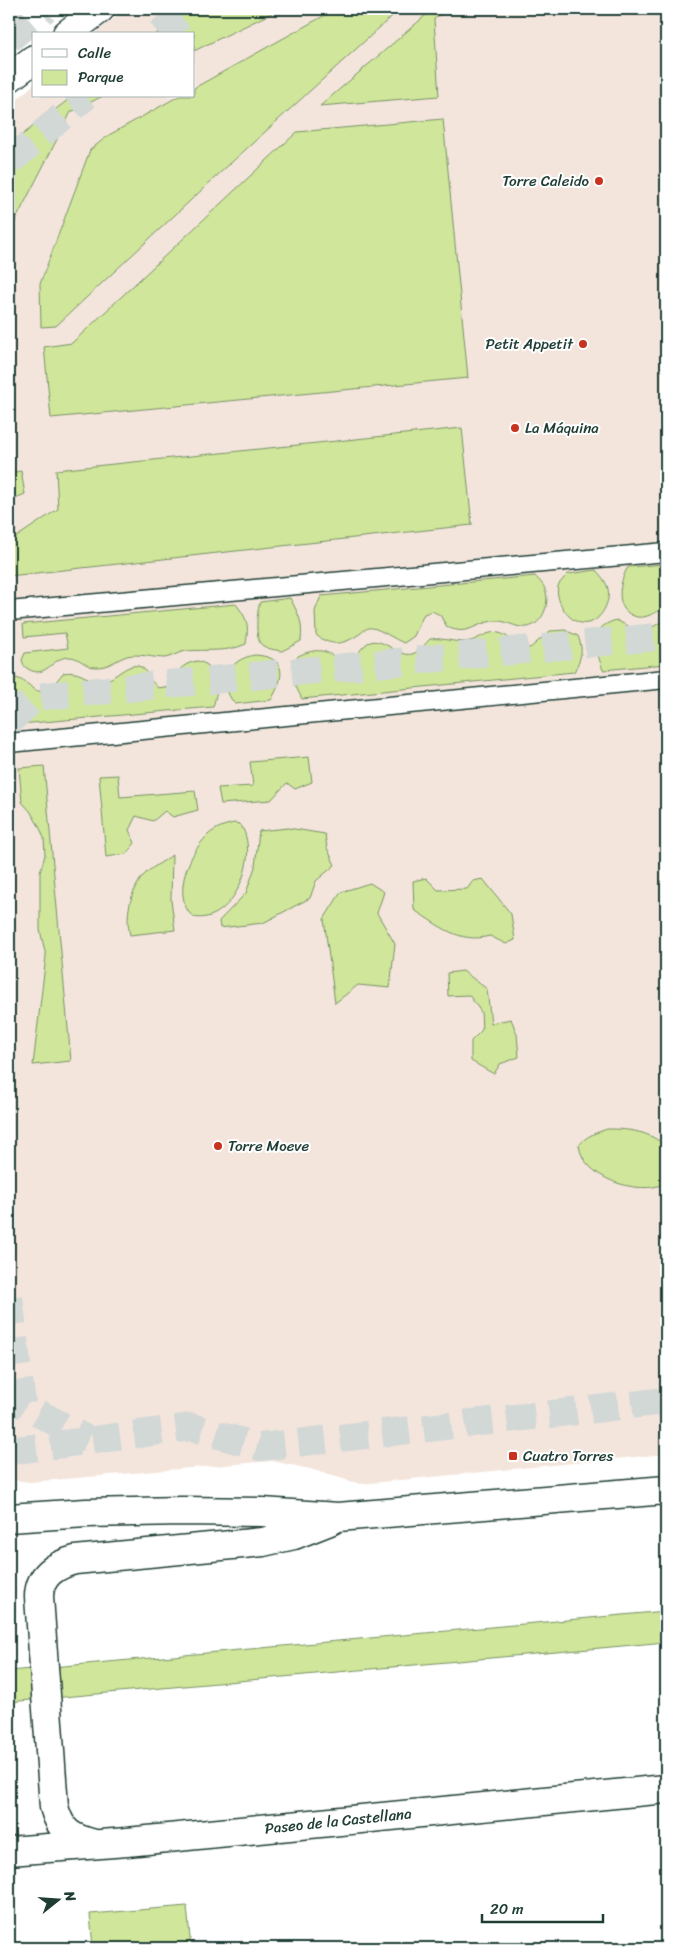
<svg xmlns="http://www.w3.org/2000/svg" width="675" height="1957" viewBox="0 0 675 1957" font-family="Sriracha,sans-serif">
  <style>
    .built { fill: #f4e5dc }
    .green { fill: #d0e69a; stroke: #789267 }
    .lines { fill: none; stroke-linecap: round; stroke-linejoin: round }
    .street-tunnel { stroke: #d2d8d6; stroke-width: 28; stroke-dasharray: 28 14; stroke-linecap: butt }
    .primary-tunnel { stroke: #d2d8d6; stroke-width: 28; stroke-dasharray: 28 14; stroke-linecap: butt }
    .lane-casing { stroke: #1f3d34; stroke-width: 21 }
    .secondary-casing { stroke: #1f3d34; stroke-width: 31 }
    .lane { stroke: #fff; stroke-width: 18 }
    .secondary { stroke: #fff; stroke-width: 28 }
    .poi-dot { fill: #c8321e; stroke: #fff; stroke-width: 2 }
    .labels { text-anchor: middle; dominant-baseline: central; stroke-width: 4; stroke-linejoin: round; paint-order: stroke }
    .poi-label { font-size: 15px; fill: #1f3d34; stroke: #fff; text-anchor: start }
    .street-label { font-size: 15px; fill: #1f3d34; stroke: #fff }
  </style>
  <rect width="100%" height="100%" fill="#fff"/>
  <filter id="ink" filterUnits="userSpaceOnUse"><feTurbulence type="fractalNoise" baseFrequency=".02" numOctaves="2"/><feDisplacementMap in="SourceGraphic" scale="10" xChannelSelector="R" yChannelSelector="G"/><feConvolveMatrix kernelMatrix="1 2 1 2 8 2 1 2 1" color-interpolation-filters="sRGB"/></filter>
  <g filter="url(#ink)">
    <path class="built" d="M126 9H666V1454L360 1484 310 1469 272 1461 31 1482 9 1480V107L34 84V96H194V34H94Z"/>
    <path class="green" d="M188 9H280L194 51V34H156Z
      M336 9H400L221 172 56 326 41 327 40 284 90 150 109 135 179 96H194V88Z
      M433 9H448L434 19 439 96 320 106Z
      M73 96H103L71 112 9 233V145Z
      M443 119 468 378 51 418 44 347 72 343 297 132Z
      M462 428 472 525 9 576V542L58 509 56 470Z
      M21 471 25 494 9 501V473Z
      M666 564V608C657 611 646 619 637 617 613 611 619 582 628 567Z
      M596 570C601 576 606 581 608 589 611 601 601 621 588 623 571 627 554 601 558 586 560 582 565 577 568 574Z
      M535 576C539 580 545 586 546 592 550 607 540 630 521 627 513 626 504 620 495 621 475 622 469 637 447 627L440 615 432 611 424 614 414 636 404 643C396 640 378 628 372 628 368 627 364 630 361 633 345 644 332 648 316 635L315 611 321 596Z
      M290 598C299 615 303 622 301 641L282 651C276 650 267 649 262 645 254 640 257 610 260 602Z
      M236 604C248 620 249 624 246 644 226 653 207 649 186 651 178 652 172 657 165 658 152 658 140 653 127 656 115 660 108 668 95 667 86 667 80 658 71 657 51 655 46 684 24 666L22 660 25 653 68 648 65 633 24 637 23 624Z
      M666 619V664L603 670C595 647 587 629 616 620L632 628 646 631Z
      M565 630 578 636C584 651 581 658 574 672L302 699C293 681 289 675 298 656 309 651 321 647 333 656 340 661 342 663 351 664 356 659 359 650 365 645 380 632 397 658 412 654 419 652 425 644 430 639 444 637 456 644 470 641 479 639 489 630 499 633 511 636 517 648 530 648L550 631Z
      M255 655C289 657 284 678 271 700L235 704C216 682 229 659 255 655Z
      M198 661C223 669 219 685 213 707L9 725V677C37 678 33 711 63 673 79 670 83 678 97 681 114 685 128 656 144 669 146 671 147 677 150 679 152 682 156 685 158 688L165 687 169 691 173 689 170 686C176 672 182 663 198 661Z
      M309 757 312 782 295 789 287 783 271 800 221 804 218 788 253 786 250 762Z
      M44 766 71 1061 33 1065 46 956 40 930V872L45 855 44 838 39 826 30 811 22 802 19 768Z
      M118 775 120 797 195 791 198 810 173 817 165 811 153 821 136 816 129 830 135 843 126 854 106 857 99 776Z
      M234 823 240 824C262 854 233 926 193 917 170 895 190 851 209 834 216 828 225 825 234 823Z
      M288 828 325 834 327 848 335 865 316 881 310 898 263 923 220 928 219 921 246 893 255 867 259 831Z
      M172 855 171 900 175 930 130 935C125 916 130 892 143 876 150 868 163 862 172 855Z
      M426 878 438 890 467 889 473 881 483 879 511 914 515 940 506 944 490 936C459 944 440 926 414 910L413 881Z
      M370 883 384 892 377 913 395 944 390 988 358 985 335 1003 324 919 341 892Z
      M463 971 487 989 491 1023 511 1019 517 1034 519 1057 500 1064 494 1074 471 1061V1041L482 1030 481 1012 469 995 448 996 447 973Z
      M607 1129C630 1129 648 1131 666 1146V1183C639 1197 582 1178 579 1145 587 1135 596 1133 607 1129Z
      M666 1611V1642L9 1702V1671Z
      M187 1906 191 1948H93L90 1914Z"/>
    <g class="lines">
      <path class="street-tunnel" d="M9 39 45 9
        M9 722 35 697 666 636
        M9 1297 22 1404 88 1440
        M9 1451 191 1427 260 1447 666 1401"/>
      <path class="primary-tunnel" d="M159 34 189 9
        M9 162 86 96"/>
      <defs>
        <path id="lane" d="M9 611 666 552
          M9 743 666 679"/>
        <path id="secondary" d="M67 34 100 9
          M9 78 34 59
          M9 1518 86 1513 182 1511 262 1512 338 1517 666 1490
          M95 1844C70 1838 61 1832 54 1807L39 1597C39 1575 56 1565 75 1560L263 1542 294 1535 332 1520
          M9 1851 127 1842 666 1789"/>
      </defs>
      <use href="#lane" class="lane-casing"/>
      <use href="#secondary" class="secondary-casing"/>
      <use href="#lane" class="lane"/>
      <use href="#secondary" class="secondary"/>
    </g>
  </g>
  <g class="poi-dot">
    <circle cx="599" cy="181" r="5"/>
    <circle cx="583" cy="344" r="5"/>
    <circle cx="515" cy="428" r="5"/>
    <circle cx="218" cy="1146" r="5"/>
    <rect x="508" y="1451" width="10" height="10" rx="2.5"/>
  </g>
  <g class="labels">
    <g class="poi-label">
      <text x="589" y="181" text-anchor="end">Torre Caleido</text>
      <text x="573" y="344" text-anchor="end">Petit Appetit</text>
      <text x="525" y="428">La Máquina</text>
      <text x="228" y="1146">Torre Moeve</text>
      <text x="523" y="1456">Cuatro Torres</text>
    </g>
    <g class="street-label">
      <text transform="translate(338 1821) rotate(-6)">Paseo de la Castellana</text>
    </g>
  </g>
  <rect width="675" height="1957" fill="none" stroke="#fff" stroke-width="30"/>
  <rect x="15" y="15" width="645" height="1927" fill="none" stroke="#1f3d34" stroke-width="2" filter="url(#ink)"/>
  <rect x="32" y="32" width="162" height="65" fill="#ffffff" stroke="#a5b1ae"/>
  <rect x="42" y="49" width="25" height="8" fill="#ffffff" stroke="#a5b1ae"/>
  <text x="78" y="58" font-size="15" fill="#1f3d34">Calle</text>
  <rect x="42" y="70" width="25" height="15" fill="#d0e69a" stroke="#a5b1ae"/>
  <text x="78" y="82" font-size="15" fill="#1f3d34">Parque</text>
  <g transform="translate(58 1900) rotate(73)" stroke="#ffffff" stroke-width="4" paint-order="stroke">
  <path d="M0-4L9 19L0 12L-9 19Z" fill="#1f3d34"/>
  <text y="-8" font-size="14" font-weight="bold" text-anchor="middle" fill="#1f3d34">N</text>
  </g>
  <path d="M482 1914v8h121v-8" fill="none" stroke="#1f3d34" stroke-width="2.5"/>
  <text x="490" y="1914" font-size="15" fill="#1f3d34" stroke="#ffffff" stroke-width="4" paint-order="stroke">20 m</text>
</svg>
